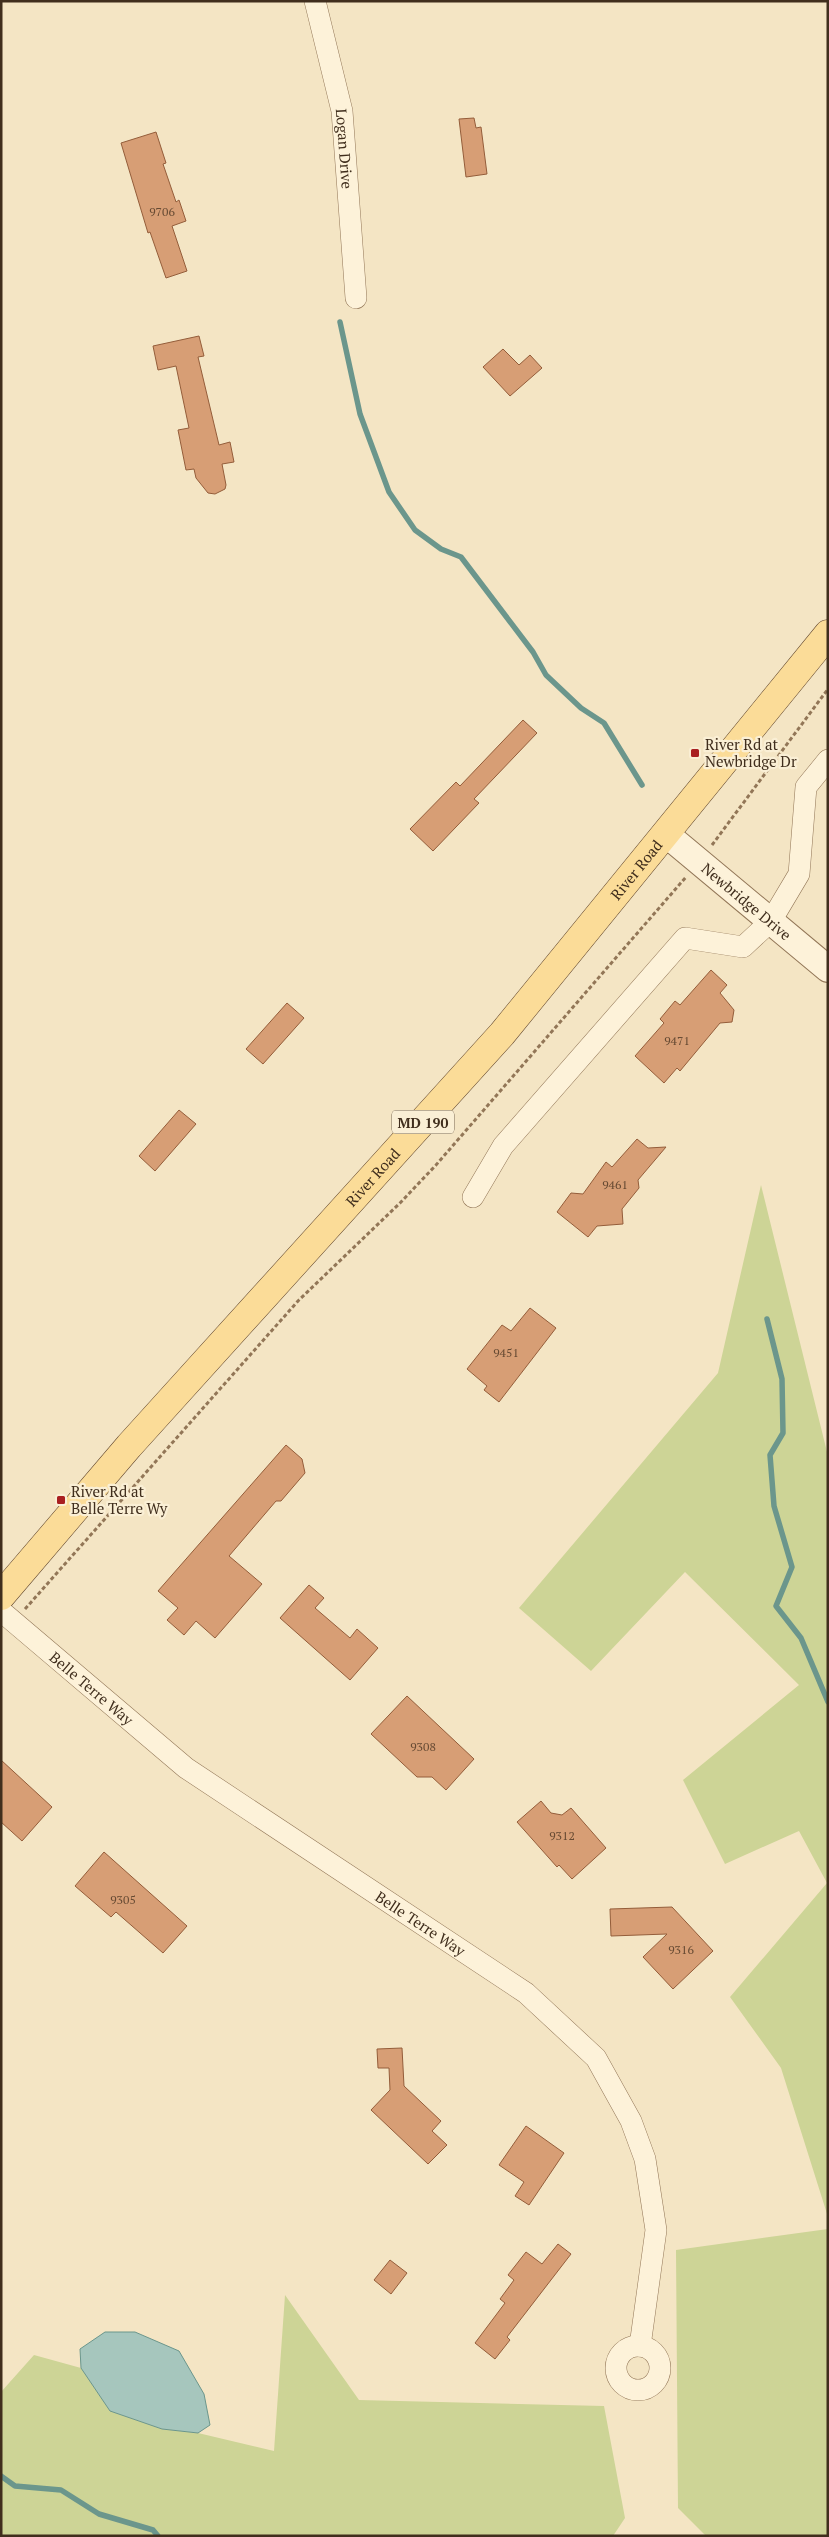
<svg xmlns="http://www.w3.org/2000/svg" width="829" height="2537" viewBox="0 0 829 2537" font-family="'PT Serif',serif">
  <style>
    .green { fill: #cdd496 }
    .water { fill: #a6c6bd; stroke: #6b968c }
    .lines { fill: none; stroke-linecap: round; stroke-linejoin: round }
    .stream { stroke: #6b968c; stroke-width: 5.5 }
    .building { fill: #d79e75; stroke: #945d3a }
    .minor-casing { stroke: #927657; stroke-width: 22 }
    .tertiary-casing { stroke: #927657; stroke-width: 28 }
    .primary-casing { stroke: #5f442c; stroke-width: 29 }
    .path { stroke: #927657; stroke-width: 3; stroke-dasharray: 4 2.5; stroke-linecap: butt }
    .minor { stroke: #fdf2d9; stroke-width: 21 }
    .tertiary { stroke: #fdf2d9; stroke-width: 26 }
    .primary { stroke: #fbdc98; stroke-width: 28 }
    .poi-dot { fill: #a91f20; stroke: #faefd5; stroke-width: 2 }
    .labels { text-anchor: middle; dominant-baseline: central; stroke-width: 4.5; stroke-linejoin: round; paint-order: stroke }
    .number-label { font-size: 12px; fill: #664a33 }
    .shield { fill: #faefd5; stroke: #786854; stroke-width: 1 }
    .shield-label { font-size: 14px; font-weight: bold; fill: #402e1d }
    .street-label { font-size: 15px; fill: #402e1d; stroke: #faefd5 }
    .poi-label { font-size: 15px; fill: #402e1d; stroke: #faefd5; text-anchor: start }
  </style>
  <rect width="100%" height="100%" fill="#f4e5c4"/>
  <path class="green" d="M761 1185 828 1456V2217L781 2068 730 1997 827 1883 799 1831 725 1864 683 1780 799 1685 685 1572 591 1671 519 1608 718 1373Z
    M828 2229V2536H706L678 2508 676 2250Z
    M285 2295 359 2400 604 2406 625 2518 613 2536H1V2392L34 2355 81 2368 110 2411 162 2429 198 2433 274 2451Z"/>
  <path class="water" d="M105 2332H135L179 2351 204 2394 210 2425 198 2433 162 2429 110 2411 81 2368 80 2349Z"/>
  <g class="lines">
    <path class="stream" d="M340 322 360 414 389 492 415 530 441 549 461 557 533 652 546 675 581 708 604 723 642 785
      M767 1319 782 1379 783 1433 770 1455 774 1506 792 1567 776 1606 801 1638 828 1702
      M1 2476 15 2486 61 2490 99 2514 153 2530 158 2536"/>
  </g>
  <path class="building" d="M474 118 476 128 481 127 487 174 466 177 459 119Z
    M156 132 166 163 163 164 176 202 179 200 186 221 172 226 187 271 166 278 150 232 148 233 121 143Z
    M199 336 204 356 198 357 219 445 230 442 234 462 222 464 226 485 225 489 215 494 208 493 196 478 194 469 186 470 178 430 189 428 176 366 158 370 153 346Z
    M503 349 519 365 530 355 542 368 510 396 483 367Z
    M523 720 537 733 474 799 479 803 433 851 410 829 456 782 460 786Z
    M711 970 727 985 720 993 734 1010 732 1022 720 1023 680 1071 677 1068 664 1083 635 1056 664 1023 660 1019 675 1001 680 1005Z
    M287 1003 304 1018 263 1064 246 1049Z
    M179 1110 196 1124 155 1171 139 1156Z
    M637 1139 648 1148 666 1147 638 1180 639 1188 622 1209 623 1224 597 1226 588 1237 557 1212 571 1193 583 1194 606 1162 612 1167Z
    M530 1308 556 1328 499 1402 484 1390 487 1386 467 1369 502 1325 511 1331Z
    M286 1445 302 1459 305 1473 281 1501H276L229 1556 262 1584 215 1638 196 1621 184 1635 167 1620 178 1608 158 1591Z
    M309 1585 324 1598 315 1608 350 1638 357 1629 378 1648 350 1680 280 1618Z
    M407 1696 474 1759 446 1790 432 1777H417L371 1734Z
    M1 1760 52 1807 22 1841 1 1822Z
    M541 1801 551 1813 562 1815 571 1808 606 1848 572 1879 559 1865 557 1867 517 1822Z
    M104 1852 187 1926 163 1953 116 1912 111 1917 75 1886Z
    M672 1907 713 1951 673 1989 643 1957 667 1934 611 1936 610 1909Z
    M402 2048 404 2086 441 2121 432 2131 447 2145 428 2164 371 2110 390 2090 389 2068H378L377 2049Z
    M526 2126 564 2153 529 2205 515 2196 524 2182 499 2165Z
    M558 2244 571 2254 507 2337 510 2340 495 2359 475 2343 505 2303 500 2299 514 2280 508 2275 526 2252 542 2264Z
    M390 2260 407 2273 391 2294 374 2280Z"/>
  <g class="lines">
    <defs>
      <g id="minor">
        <path id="s1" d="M315 1 342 111 356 298"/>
        <path d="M473 1197 503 1146 685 938 743 947 771 921 799 874 806 787 828 760"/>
        <path id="s2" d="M1 1611 186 1768 526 1993 596 2058 631 2121 645 2159 656 2230 640 2346"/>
        <circle cx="638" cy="2368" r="22"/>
      </g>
      <g id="tertiary">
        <path id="s3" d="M666 834 828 969"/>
      </g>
      <g id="primary">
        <path id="s4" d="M1 1596 129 1446 502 1034 828 634"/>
      </g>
    </defs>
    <use href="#minor" class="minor-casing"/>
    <use href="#tertiary" class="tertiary-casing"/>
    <use href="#primary" class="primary-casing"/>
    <path class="path" d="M752 761 766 772
      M712 845 828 689
      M25 1609 298 1301 401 1202 436 1165 686 877"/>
    <use href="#minor" class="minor"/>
    <use href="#tertiary" class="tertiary"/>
    <use href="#primary" class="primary"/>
  </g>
  <g class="poi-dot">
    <rect x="690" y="748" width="10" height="10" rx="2.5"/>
    <rect x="56" y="1495" width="10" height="10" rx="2.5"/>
  </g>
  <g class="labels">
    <g class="number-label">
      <text x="162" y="211">9706</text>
      <text x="677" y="1040">9471</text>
      <text x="615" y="1184">9461</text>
      <text x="506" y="1352">9451</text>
      <text x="423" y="1746">9308</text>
      <text x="562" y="1835">9312</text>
      <text x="123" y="1899">9305</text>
      <text x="681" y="1949">9316</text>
    </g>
    <rect class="shield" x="392" y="1110.5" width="62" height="23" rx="4"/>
    <g class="shield-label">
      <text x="423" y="1122">MD 190</text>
    </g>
    <g class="street-label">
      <text stroke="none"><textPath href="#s1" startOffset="151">Logan Drive</textPath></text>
      <text stroke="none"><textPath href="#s4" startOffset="965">River Road</textPath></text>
      <text stroke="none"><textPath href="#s3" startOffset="105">Newbridge Drive</textPath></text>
      <text stroke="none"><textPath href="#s4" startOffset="560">River Road</textPath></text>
      <text stroke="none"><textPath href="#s2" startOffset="119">Belle Terre Way</textPath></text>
      <text stroke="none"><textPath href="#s2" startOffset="524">Belle Terre Way</textPath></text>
    </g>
    <g class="poi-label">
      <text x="705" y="744">River Rd at<tspan x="705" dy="17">Newbridge Dr</tspan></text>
      <text x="71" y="1491">River Rd at<tspan x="71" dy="17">Belle Terre Wy</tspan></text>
    </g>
  </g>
  <rect width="829" height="2537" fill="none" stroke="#402e1d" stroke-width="5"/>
</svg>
